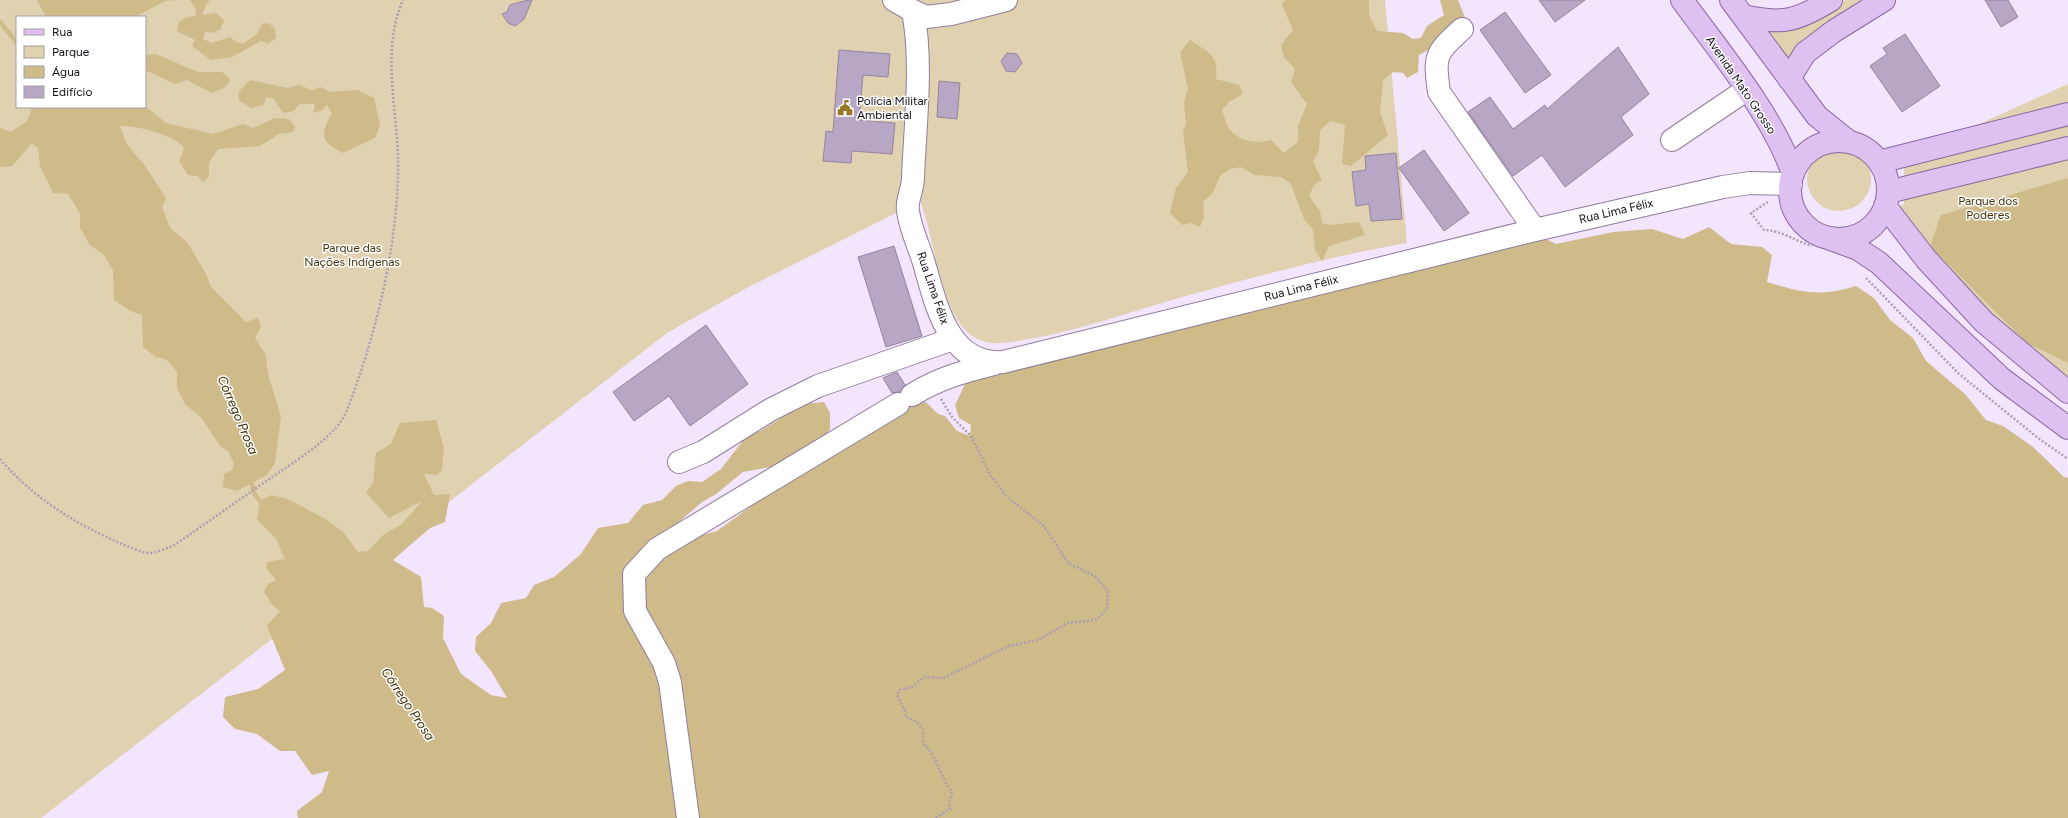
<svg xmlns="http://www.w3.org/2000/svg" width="2068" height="818" viewBox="0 0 2068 818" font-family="Figtree,sans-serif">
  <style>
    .green { fill: #e0d1b0; fill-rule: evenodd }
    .forest { fill: #cfba8a }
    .water { fill: #d0bb8b }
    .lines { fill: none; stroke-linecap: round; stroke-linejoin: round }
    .stream { stroke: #d0bb8b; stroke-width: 4.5 }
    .building { fill: #b8a7c4; stroke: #93839f }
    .minor-casing { stroke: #8e7e9a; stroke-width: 24 }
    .major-casing { stroke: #89679f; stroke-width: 24 }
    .path { stroke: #ab9fb3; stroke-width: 2.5; stroke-dasharray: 2 2; stroke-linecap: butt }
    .minor { stroke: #fff; stroke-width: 22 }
    .major { stroke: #dec1f1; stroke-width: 22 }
    .labels { text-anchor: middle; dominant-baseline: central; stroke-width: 3; stroke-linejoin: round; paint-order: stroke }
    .street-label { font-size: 12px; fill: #130d17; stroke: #fff }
    .poi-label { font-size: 12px; fill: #130d17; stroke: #fff; text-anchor: start }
    .park-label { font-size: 12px; fill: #44350d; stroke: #fff }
    .water-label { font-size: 13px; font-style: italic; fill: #3d2e05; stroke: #fff }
  </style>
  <rect width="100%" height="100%" fill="#f4e5fe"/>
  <path class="green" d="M0 0H1385L1407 243C1327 257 1250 278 1172 300 1117 316 1057 338 1000 343 990 344 979 341 971 335 939 310 935 238 920 201L743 290 667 333 41 818H0ZM17 17H145V107H17Z
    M1845 0H1867L1790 70 1766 31 1824 13Z
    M2068 84V392L1885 206 1904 205V153L1944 140Z
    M1807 179a32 32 0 1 1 64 0a32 32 0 1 1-64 0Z"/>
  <path class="forest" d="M37 0H179L165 1 135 17H46Z
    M190 0H210L207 3 202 15 216 13 224 20 221 29 211 33 205 31 203 39 212 43 230 37 236 42 243 44 257 34 263 23 270 24 275 29 276 38 268 44 261 41 232 57 211 60 192 46 195 40 177 31 179 22 187 17 195 16 196 10Z
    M1285 0H1369V15L1377 31 1403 33 1413 39 1421 38 1427 26 1444 15 1440 0H1458L1466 20 1441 43 1419 55 1418 72 1407 78 1403 73 1393 72 1383 80 1380 112 1388 135 1351 166 1342 164 1345 125 1330 121 1320 130 1319 150 1313 162 1322 180 1314 185 1309 196 1320 211 1322 223 1329 225 1359 222 1365 235 1329 246 1322 261 1315 250 1313 230 1304 219 1291 184 1281 177 1254 175 1241 167 1230 169 1220 176 1213 193 1203 202 1204 217 1200 227 1191 223 1182 225 1170 213 1176 188 1188 172 1183 131 1186 124 1184 102 1188 89 1180 52 1190 40C1208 52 1219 54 1216 79L1239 85 1243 94 1230 101 1222 110C1224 115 1226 124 1229 128 1239 142 1256 144 1271 140L1284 153 1298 142V126L1307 104 1291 82 1295 69 1284 57 1281 45 1293 30 1282 5Z
    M156 54 198 72H222L231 80 224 88 212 93 187 80 175 84 145 70V55Z
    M250 80 287 88 299 85 312 90 321 87 330 92 358 90 374 98 380 126 375 138 343 153C320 142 320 134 332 113L327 105 323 110 313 113 315 104H299L294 111 283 113 274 99 267 97 263 105 252 108 239 101V91Z
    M145 106 166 123 213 134 243 124 253 128 275 118 289 119 295 127 293 132 279 134 260 146 218 149 209 163V176L203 182 198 176 188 175 179 161 184 148C175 135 136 125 120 126L126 143 145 166 166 198 162 208 171 229 187 242 206 274 211 287 246 322 258 318 261 326 255 338 266 355 268 374 281 417 275 463 267 475 237 491 223 487 224 474 232 470 234 464 229 452 220 446 201 417 186 405 177 389V372L167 360 156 357 143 347 142 315 130 311 114 300 113 270 104 255 90 245 80 228V213L68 194 53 193 40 166 38 148 32 143 12 166 0 167V128L11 132 27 121 32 107H145Z
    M2068 178V363L2027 343 1930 246 1941 215Z
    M1709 227 1731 244 1762 247 1772 255 1767 282C1802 293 1820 297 1856 286L1874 298 1890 320 1913 338 1926 361 1965 394 1986 420 2003 426 2033 447 2064 477 2068 478V818H298L297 811 322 792 329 771 312 775 295 751H280L257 734 235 729 223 717 225 697 258 689 285 670 267 626 280 611 273 606 264 592 268 584 276 580 266 568 267 562 284 559 305 591 313 595 269 512 276 539 257 520 260 501 271 495 288 499 327 520 343 532 358 552 368 551 383 535 402 524 422 501 389 518 366 493 373 483 376 453 391 444 400 423 436 420 444 448 442 470 437 475 424 474 434 495 450 494 445 522 430 528 393 560 421 577 424 607 432 608 444 616 443 638 461 674 491 695 507 698 491 671 475 651 476 637 491 623 501 603 526 598 534 585 554 577 581 554 598 528 628 523 643 505 662 500 676 486 688 481 702 482 721 469 745 438 762 430 803 404 824 402 830 413V429L821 442 781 465 743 472 716 494 702 502 659 539 698 536 717 531 796 474 895 410 926 402 938 414 945 416 957 431 970 436 971 425 959 418 955 405 966 382 978 380 1004 364 1534 233 1556 244 1613 232 1652 229 1683 239Z"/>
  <path class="water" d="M268 511C276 517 284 521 291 527 300 535 338 585 319 594 296 605 272 526 268 511Z
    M583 697H594L604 713 616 753V765L625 783 617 797 609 799 592 791 571 757 555 739 548 722 556 710Z"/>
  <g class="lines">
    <path class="stream" d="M0 22 17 43
      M41 107 44 123 95 183 107 217 134 239 137 265 162 287 176 328 216 384 249 472 254 493 271 516
      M320 587 327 597
      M328 599 409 729 462 796 473 818"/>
  </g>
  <path class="building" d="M528 0H532L524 19 515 26 508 23 502 14 507 12 510 5Z
    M1539 0H1585L1555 22Z
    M1985 0H2008L2018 17 2001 27Z
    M1505 12 1551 75 1525 93 1480 30Z
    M1905 34 1940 86 1902 112 1870 66 1887 54 1883 48Z
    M1618 47 1649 94 1621 117 1633 135 1565 187 1542 155 1513 176 1468 112 1490 97 1513 129 1545 105 1547 109Z
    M839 50 890 54 888 77 863 75 859 120 895 123 892 154 852 151 851 163 823 161 826 131 833 132Z
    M1007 53 1017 54 1022 63 1015 72 1006 71 1001 61Z
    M939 81 960 83 957 119 937 117Z
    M1424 150 1469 213 1444 231 1399 168Z
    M1396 153 1402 219 1371 221 1369 204 1356 206 1352 172 1366 170 1365 156Z
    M894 246 922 336 886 347 858 257Z
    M706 325 748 384 690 426 669 396 634 421 613 392Z
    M897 372 905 385 900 392 892 393 883 378Z"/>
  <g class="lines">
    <defs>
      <path id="minor" d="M894 0 913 11C923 63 915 125 913 178 913 189 906 201 908 211 910 228 919 246 924 263 936 304 948 366 1003 362L1535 230 1723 187 1750 183 1791 184
        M913 11 926 17 951 14 1006 0
        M1462 29C1435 54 1434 55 1439 92L1535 230
        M1672 140 1746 90
        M912 395C939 378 963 372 994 364
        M679 462 703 452 770 410 818 386 953 339
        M688 818 670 682 664 663 635 611 634 574 657 549 898 404"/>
      <path id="major" d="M1682 0C1719 51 1773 115 1793 174
        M1731 0 1817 116 1848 141
        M1743 16C1782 25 1797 21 1831 0
        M1789 79 1805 53 1834 31 1884 0
        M1790 190a49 49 0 1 1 98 0a49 49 0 1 1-98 0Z
        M1879 162 2068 114
        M1888 192 2068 148
        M1885 206 1926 259 1984 322 2068 392
        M1828 238 1858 249 1879 263 2002 379 2068 428"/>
    </defs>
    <use href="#minor" class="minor-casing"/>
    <use href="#major" class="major-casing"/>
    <path class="path" d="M1768 202 1751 213 1764 230C1781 230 1795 241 1812 246
      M1873 239 1882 233
      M1866 278 1958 373 2038 438 2068 459
      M0 459C31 496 75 524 120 543 129 547 139 552 149 553 157 553 166 548 173 546 205 524 236 502 268 480 292 463 320 447 339 424 349 411 353 392 359 377 382 309 399 231 398 159 397 107 381 50 403 0
      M936 818 950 809 949 802 952 792C940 777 937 756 923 743V729L917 722 906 717 905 711 897 695 900 690 912 687 924 677 943 678 1009 646 1038 640 1068 623 1095 620 1101 616 1107 608 1108 599 1107 590 1096 577 1068 563 1044 526 1007 497 991 476 971 436 952 417 941 399"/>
    <use href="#minor" class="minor"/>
    <use href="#major" class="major"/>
  </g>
  <defs>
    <symbol id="civic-bare" viewBox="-9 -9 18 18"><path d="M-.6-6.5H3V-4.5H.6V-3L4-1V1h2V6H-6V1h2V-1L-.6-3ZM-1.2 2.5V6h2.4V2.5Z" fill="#987821" stroke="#fff" stroke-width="2.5" paint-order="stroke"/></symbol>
  </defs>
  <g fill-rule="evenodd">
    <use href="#civic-bare" x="834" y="97" width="22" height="22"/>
  </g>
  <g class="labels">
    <g class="street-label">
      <text transform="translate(1741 85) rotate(56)">Avenida Mato Grosso</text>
      <text transform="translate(1616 211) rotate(-13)">Rua Lima Félix</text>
      <text transform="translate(933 288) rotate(71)">Rua Lima Félix</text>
      <text transform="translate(1301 288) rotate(-14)">Rua Lima Félix</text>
    </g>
    <g class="poi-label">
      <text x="857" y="101">Polícia Militar<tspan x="857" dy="14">Ambiental</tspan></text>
    </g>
    <g class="park-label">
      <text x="1988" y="201">Parque dos<tspan x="1988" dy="14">Poderes</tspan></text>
      <text x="352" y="248">Parque das<tspan x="352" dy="14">Nações Indígenas</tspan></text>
    </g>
    <g class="water-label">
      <text transform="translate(238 415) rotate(67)">Córrego Prosa</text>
      <text transform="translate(408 704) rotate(56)">Córrego Prosa</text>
    </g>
  </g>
  <rect x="16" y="16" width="130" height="92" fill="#ffffff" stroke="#a19ea2"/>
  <rect x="24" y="29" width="20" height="6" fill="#dec1f1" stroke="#a19ea2"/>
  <text x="52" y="36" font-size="12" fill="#130d17">Rua</text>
  <rect x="24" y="46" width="20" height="12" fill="#e0d1b0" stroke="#a19ea2"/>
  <text x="52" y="56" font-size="12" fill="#130d17">Parque</text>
  <rect x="24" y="66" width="20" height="12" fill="#d0bb8b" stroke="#a19ea2"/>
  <text x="52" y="76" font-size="12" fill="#130d17">Água</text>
  <rect x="24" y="86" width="20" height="12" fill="#b8a7c4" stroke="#a19ea2"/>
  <text x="52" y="96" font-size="12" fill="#130d17">Edifício</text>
</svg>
